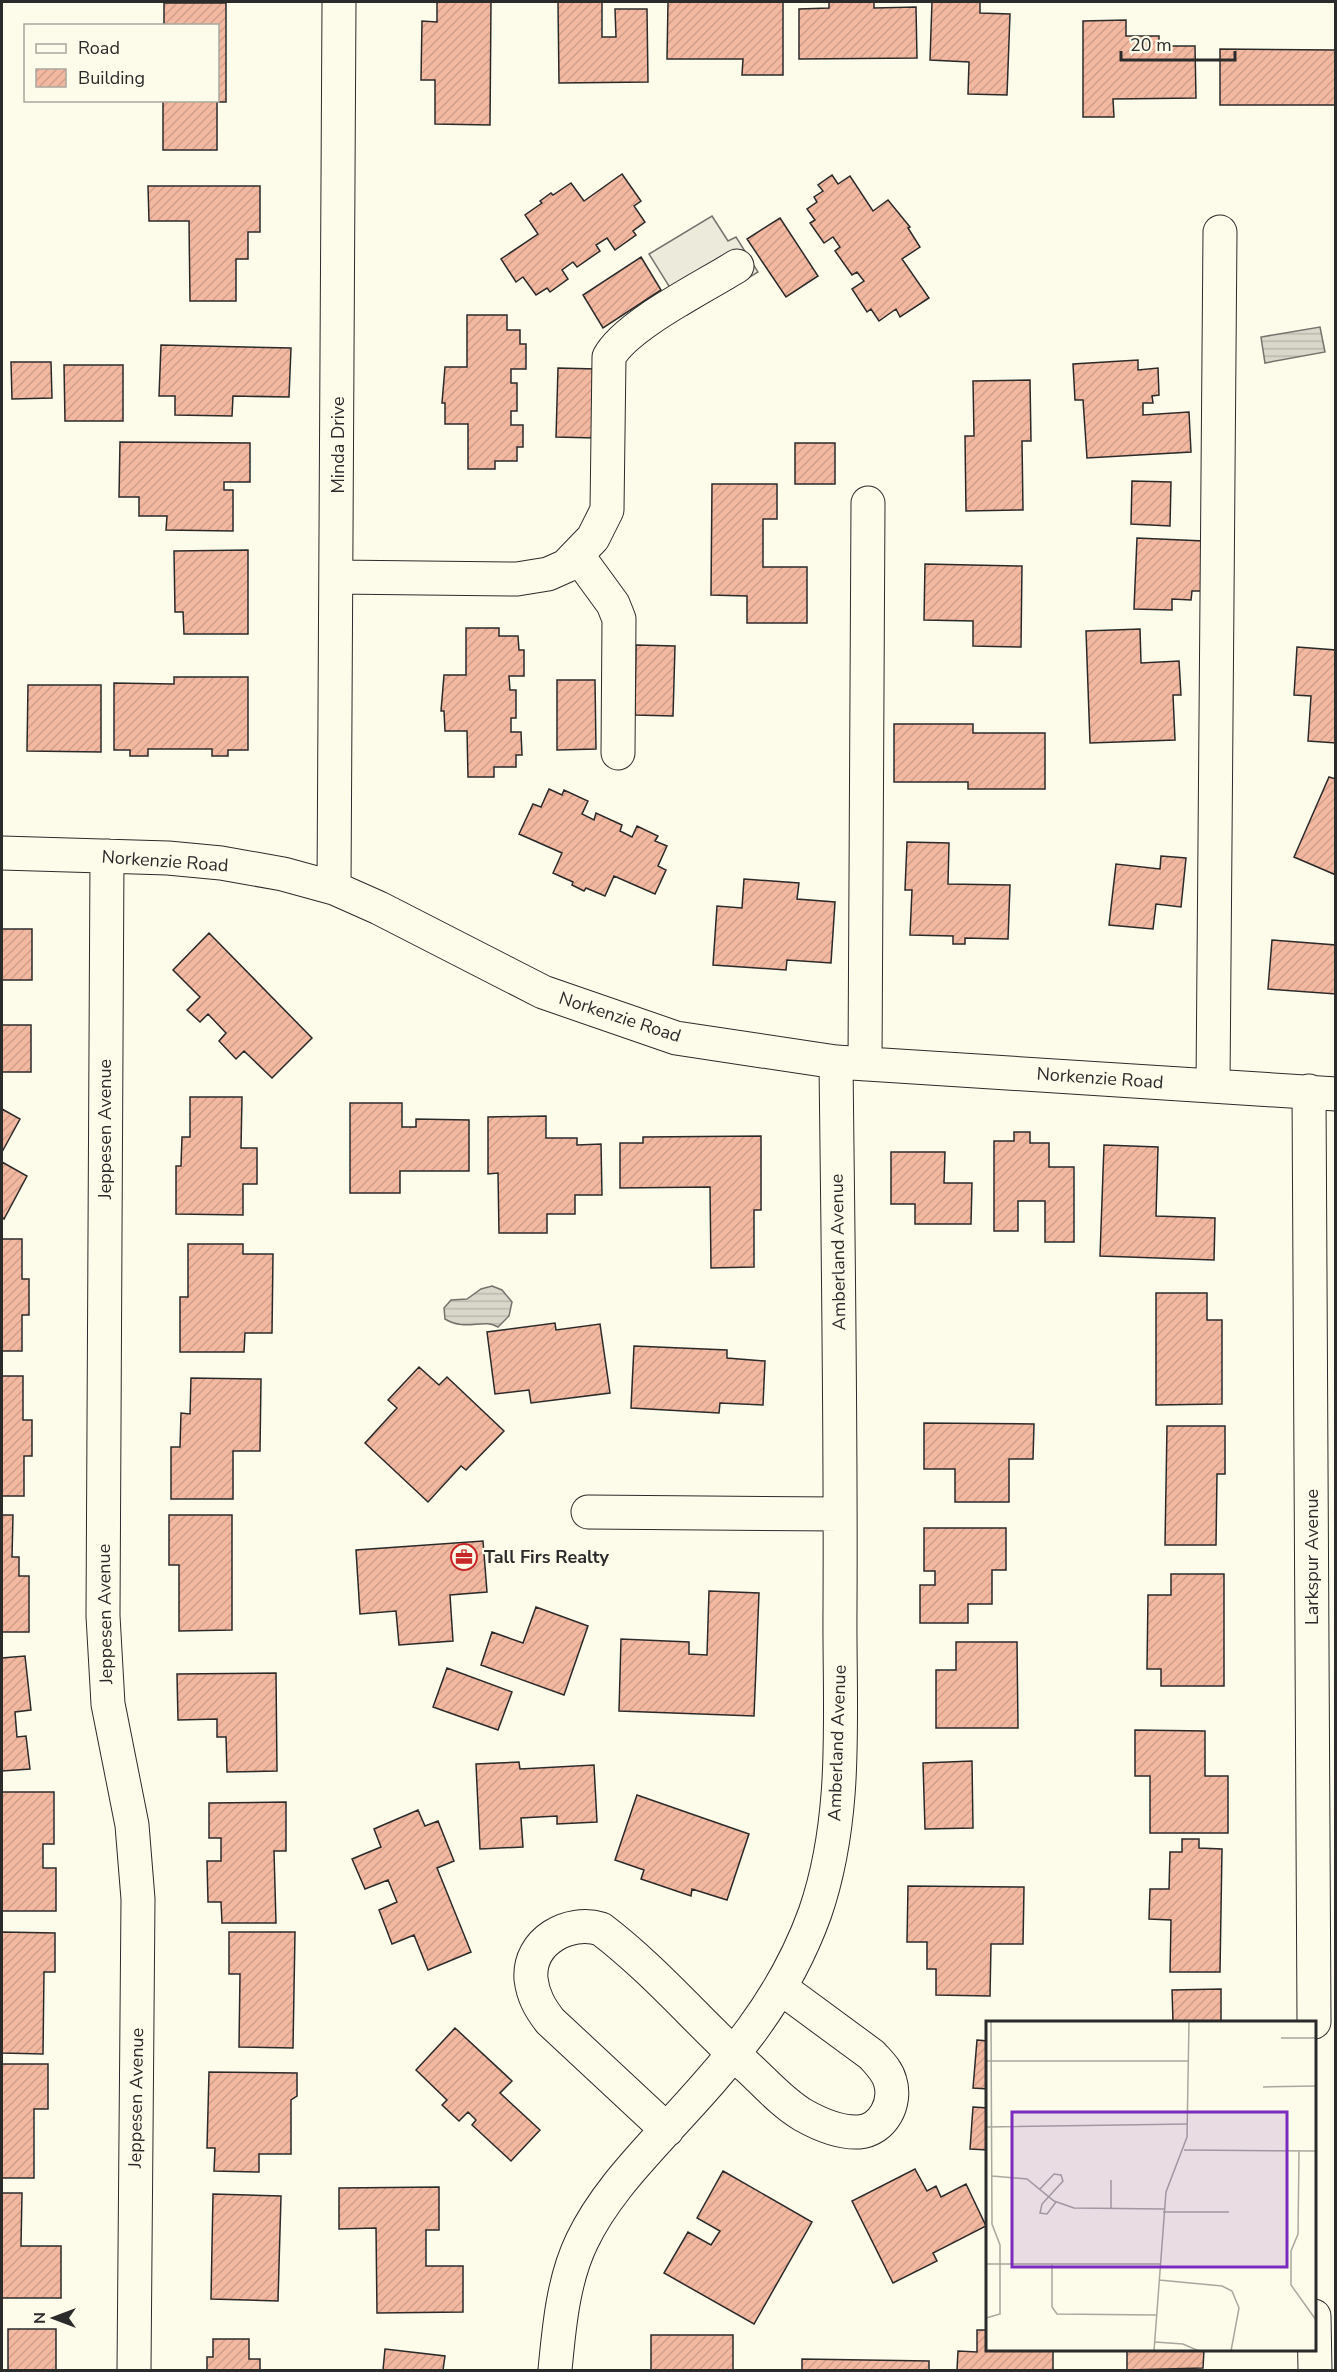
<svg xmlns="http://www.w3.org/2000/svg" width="1337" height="2372" viewBox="0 0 1337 2372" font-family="'Nunito Sans',sans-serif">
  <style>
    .parking { fill: #eceadb; stroke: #74746e; stroke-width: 1.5 }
    .water { fill: url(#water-rules); stroke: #74746e; stroke-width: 1.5 }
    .building { fill: url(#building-hatch); stroke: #2b2b2b; stroke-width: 1.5 }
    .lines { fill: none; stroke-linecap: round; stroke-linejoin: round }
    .minor-casing { stroke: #2b2b2b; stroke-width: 35 }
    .minor { stroke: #fdfbea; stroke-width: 33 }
    .labels { text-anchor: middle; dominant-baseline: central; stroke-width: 4.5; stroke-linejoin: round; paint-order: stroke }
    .street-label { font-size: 18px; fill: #2b2b2b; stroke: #fdfbea }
    .poi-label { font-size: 18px; font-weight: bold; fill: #2b2b2b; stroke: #fdfbea; text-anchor: start }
    .inset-road { fill: none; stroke: #a9a89e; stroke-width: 1.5 }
    .view { fill: #7b2cbf; fill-opacity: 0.15; stroke: #7b2cbf; stroke-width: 3 }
    .inset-edge { fill: none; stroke: #2b2b2b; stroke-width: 3 }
  </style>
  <defs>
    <pattern id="water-rules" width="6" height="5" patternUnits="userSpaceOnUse" patternTransform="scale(1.5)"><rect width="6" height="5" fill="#d8d7c9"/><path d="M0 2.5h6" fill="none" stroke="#bab9ad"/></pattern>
    <pattern id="building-hatch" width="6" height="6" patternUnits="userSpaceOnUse" patternTransform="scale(1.5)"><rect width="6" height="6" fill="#f2b8a0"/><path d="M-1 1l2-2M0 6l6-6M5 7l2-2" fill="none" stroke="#d09e8a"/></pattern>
  </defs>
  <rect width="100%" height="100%" fill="#fdfbea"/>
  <path class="parking" d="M712 216 728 241 736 237 758 272 687 315 649 254Z"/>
  <path class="water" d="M1320 327 1325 352 1265 363 1261 337Z
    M492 1286 502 1290 512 1302 509 1316 498 1327C483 1318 466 1332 445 1319L444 1308 451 1300 467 1299 481 1289Z"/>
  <path class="building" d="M437 2H491L490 125 435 124V80H421L422 21 437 22Z
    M558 2H602V37H616L615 9H647L648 82 559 83Z
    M668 2H783V75H742L743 59H667Z
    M829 2H874V8L916 7 917 58 799 59V9L829 8Z
    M932 2H980V13L1010 14 1007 95 968 94 969 62 930 60Z
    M164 3H226V102H217V150H163V100H218V26H164Z
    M1126 20V36H1159V46H1195L1196 98 1113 99 1114 117H1083V21Z
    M1220 49 1336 50V105H1220Z
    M622 174 641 201 634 206 645 222 633 231 636 235 615 250 607 238 596 245 600 251 577 267 573 262 562 270 568 279 550 292 547 288 536 295 523 277 516 282 501 259 538 234 525 215 542 203 540 201 551 193 553 195 571 183 584 201Z
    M832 175 838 184 850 176 873 211 888 200 910 227 908 228 920 247 902 259 929 298 900 317 896 309 879 321 871 309 867 312 852 289 864 281 857 272 852 275 835 251 840 247 833 237 824 243 810 223 815 220 807 209 817 202 814 197 823 191 818 185Z
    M148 186H260V232H248V259H236V301H190L189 221H149Z
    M780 218 818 276 786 297 747 239Z
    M641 257 661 290 603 328 583 295Z
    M467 315H507V330H520V344H526V369H511V383H517V411H511V425H523V447H517V461H495V469H468V424H445V403H442L445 367H467Z
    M161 345 291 348 289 397 233 396 232 416 175 415V396H159Z
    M1138 360V370L1158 368 1159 395 1152 396 1153 403H1143V415L1189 412 1191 452 1087 458 1083 400H1075L1073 364Z
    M11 362H51L52 398 12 399Z
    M64 365H123V421H65Z
    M558 368 596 369 595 438 556 437Z
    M1030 380 1031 441H1022L1023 510 966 511 965 436H974L973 381Z
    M120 442 250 443V482H224V490H233V531L166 530 167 516H139V497H119Z
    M795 443H835V484H795Z
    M1132 481 1171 482 1170 526 1131 524Z
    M712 484H777V519H763V567H807V623H747V596L711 595Z
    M1137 538 1204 541 1202 591H1192L1191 600 1172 599V610L1134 609Z
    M248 550V634H184L183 612H175L174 551Z
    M925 564 1022 566 1021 647 973 646V621L924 620Z
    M466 628H499V636H518L519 650H524V676H509L510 690H516V718H511V732H521L522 755H516V767H494V777H468L467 731H445L444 711H441L444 675H466Z
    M1140 629 1141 663 1179 661 1181 695H1173L1175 740 1090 743 1086 631Z
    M636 645 675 646 673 716 635 715Z
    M1297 647 1336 650V743L1308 741 1311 696 1294 695Z
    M174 677H248V750H228V756H212V749H148V756H130V750H114V683L174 684Z
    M557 680H595L596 749 557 750Z
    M28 685H101V752L27 751Z
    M894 724H973V733H1045V789H968V782H894Z
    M1329 777 1336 779V875L1294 857Z
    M549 789 562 795 564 790 588 801 582 814 594 820 596 813 622 825 620 831 632 837 637 826 658 836 655 841 667 846 658 866 666 870 655 894 614 876 605 896 586 888 584 891 572 885 573 882 553 873 562 853 519 834 533 804 541 807Z
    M907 842 949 843 948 884 1010 885 1008 939 965 938V944H953V936L910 935 912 890H905Z
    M1161 856 1186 858 1181 907 1156 904 1153 929 1109 925 1116 864 1160 869Z
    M744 879 799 883 797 899 835 902 831 963 787 960 786 970 713 965 717 906 742 908Z
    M2 929H32V980H2Z
    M209 933 312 1038 272 1078 244 1051 236 1059 219 1041 226 1033 208 1014 200 1022 187 1010 200 997 173 970Z
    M1272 940 1336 945V994L1268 989Z
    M2 1025H31V1072H2Z
    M190 1097H242L241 1148H257V1184H243V1215L176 1214V1166H181L182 1137H190Z
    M350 1103H402V1127H416V1119L469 1120V1171H400V1193H350Z
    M2 1109 20 1119 2 1152Z
    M546 1116V1138H577V1145L601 1144 602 1195H575V1214H547V1233H499L498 1173 488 1174V1117Z
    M1014 1132H1030V1143H1049V1167H1074V1242H1045V1201H1018V1231H994V1141H1014Z
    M761 1136V1210H754V1267L711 1268 710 1187 620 1188V1143H643V1137Z
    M1104 1145 1158 1147 1156 1216 1215 1218 1214 1260 1100 1256Z
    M891 1152H945L944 1183H972L971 1224H915V1204H891Z
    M2 1162 27 1176 4 1219 2 1217Z
    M2 1239H22V1279H29V1315H22V1351H2Z
    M188 1244H243V1254H273L272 1333H245L244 1352H180V1297H188Z
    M1156 1293H1207V1320H1222V1404L1156 1405Z
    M555 1323 556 1330 600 1324 610 1393 531 1403 529 1390 495 1394 487 1332Z
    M634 1346 727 1350V1358L765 1361 763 1405 720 1403 719 1413 631 1408Z
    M419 1367 439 1385 447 1377 504 1431 466 1470 461 1466 428 1502 365 1443 397 1408 388 1400Z
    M2 1376H23V1420H32V1456H24V1496H2Z
    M191 1378 261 1379 260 1451H233V1499H171V1447H180L181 1413 190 1414Z
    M924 1423 1034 1424 1033 1459H1009V1502H955V1469H924Z
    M1167 1426H1225V1474H1217L1216 1545H1165Z
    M2 1515H13L12 1557H19V1576H29V1632H2Z
    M169 1515H232V1630L179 1631V1565H169Z
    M924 1528H1006V1570H992V1604H968V1623H920V1585H935V1571H924Z
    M483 1541 487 1592 450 1595 453 1641 399 1645 396 1611 360 1614 356 1550Z
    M1171 1574H1224V1686H1161V1669H1147L1148 1595H1171Z
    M709 1591 759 1593 754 1716 619 1711 621 1639 689 1642V1654L707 1655Z
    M536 1607 588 1626 564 1695 481 1665 492 1632 523 1643Z
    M956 1642H1017L1018 1728H936V1670H956Z
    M25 1656 31 1710 15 1712 17 1737 26 1736 30 1769 2 1771V1658Z
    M447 1668 512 1692 498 1730 433 1707Z
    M276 1673 277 1771 227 1772 226 1737H217V1719L178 1720 177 1674Z
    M1135 1730 1205 1731V1776H1228V1833H1150V1776H1135Z
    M972 1761 973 1828 925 1829 923 1763Z
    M519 1762 520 1769 594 1765 597 1822 557 1824V1816L521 1818 523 1847 480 1849 476 1764Z
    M2 1792H54V1844H43V1868H56V1911H2Z
    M637 1795 749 1834 727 1900 692 1889 691 1896 641 1879 644 1870 615 1860Z
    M286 1802V1851H274L276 1923H222L221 1902H208L207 1861H221V1838H209V1803Z
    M418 1810 425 1826 438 1821 454 1861 437 1868 471 1952 428 1970 414 1935 392 1944 379 1910 397 1902 388 1880 365 1889 352 1859 381 1847 374 1829Z
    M1182 1839H1199V1848L1222 1849 1220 1972H1170L1171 1920 1149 1919 1150 1889H1169L1170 1852H1182Z
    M908 1886 1024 1887 1023 1944H991L990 1996 936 1995V1969H927V1942H907Z
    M2 1932 55 1933V1972H44L43 2054 2 2053Z
    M229 1932H295L293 2048 239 2047 240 1974H229Z
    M1221 1989V2022H1173L1172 1990Z
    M455 2028 512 2081 500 2093 540 2130 511 2161 472 2125 476 2120 468 2112 459 2121 442 2105 447 2100 416 2070Z
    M977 2040 988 2041V2089L973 2088Z
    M2 2064H48V2109H34V2178H2Z
    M209 2072 297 2073V2096L291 2100V2154H259V2172L214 2171 215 2148H207Z
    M973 2107 988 2108V2150L970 2149Z
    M915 2169 927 2191 936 2186 941 2197 966 2184 986 2226 933 2253 937 2261 893 2283 852 2201Z
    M723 2171 812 2222 754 2324 664 2273 688 2232 711 2245 720 2231 697 2218Z
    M439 2187V2230H426V2266H463V2312L377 2313 376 2228 339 2229V2188Z
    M2 2193H22L21 2246H61V2298H2Z
    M213 2194 281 2196 278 2301 211 2299Z
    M8 2329H56V2370H8Z
    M977 2330H988V2350H1053V2370H957L958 2351 977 2352Z
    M651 2335H733V2370H651Z
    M213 2339H249V2359H260V2370H207V2357H213Z
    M385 2349 445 2356 443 2370H383Z
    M1127 2350H1204L1203 2368 1127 2370Z
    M802 2359 929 2361V2370H802Z"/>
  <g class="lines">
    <defs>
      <path id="minor" d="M578 556 613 604 619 619 618 753
        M337 577 517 579 548 574 566 566 593 538 607 510 609 357C626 325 704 287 737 266
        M2 853 168 858 221 863 283 874 334 888 379 908 543 992 676 1038 836 1062 1336 1094
        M107 856 103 1616 108 1704 132 1825 138 1899 134 2370
        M334 888 339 2
        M865 1064 868 503
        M1213 1085 1220 232
        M1309 1091 1314 2022
        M588 1512 840 1514
        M667 2130 550 2021C540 2008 533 1996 531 1979 528 1941 569 1919 601 1929 655 1970 701 2025 751 2070 767 2085 783 2103 803 2115 819 2124 840 2133 859 2132 883 2130 897 2103 890 2081 887 2070 879 2063 872 2055L781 1988
        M1314 2316 1315 2370
        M555 2370C559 2328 563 2280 582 2241 602 2199 635 2164 666 2130 729 2062 783 2002 815 1913 849 1815 839 1709 840 1608 841 1426 838 1244 836 1062"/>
    </defs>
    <use href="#minor" class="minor-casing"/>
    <use href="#minor" class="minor"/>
  </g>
  <defs>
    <symbol id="office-ring" viewBox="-11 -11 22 22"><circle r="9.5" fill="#fdfbea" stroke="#c62828" stroke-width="1.5"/><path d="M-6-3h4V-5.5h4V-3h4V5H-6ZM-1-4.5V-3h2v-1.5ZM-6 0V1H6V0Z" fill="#c62828"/></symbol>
  </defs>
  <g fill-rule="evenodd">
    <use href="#office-ring" x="449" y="1542" width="30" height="30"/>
  </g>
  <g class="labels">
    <g class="street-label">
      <text transform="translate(338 445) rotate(-90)">Minda Drive</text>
      <text transform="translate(165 861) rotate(4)">Norkenzie Road</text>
      <text transform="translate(620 1017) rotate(18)">Norkenzie Road</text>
      <text transform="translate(1100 1078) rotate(4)">Norkenzie Road</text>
      <text transform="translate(105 1129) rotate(-90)">Jeppesen Avenue</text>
      <text transform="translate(838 1252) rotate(-91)">Amberland Avenue</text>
      <text transform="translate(1312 1557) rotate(-90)">Larkspur Avenue</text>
      <text transform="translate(105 1614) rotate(-91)">Jeppesen Avenue</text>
      <text transform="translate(837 1743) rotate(-88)">Amberland Avenue</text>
      <text transform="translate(136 2098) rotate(-89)">Jeppesen Avenue</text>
    </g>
    <g class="poi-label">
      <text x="484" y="1557">Tall Firs Realty</text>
    </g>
  </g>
  <g transform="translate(986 2021)">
    <rect width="330" height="330" fill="#fdfbea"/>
    <path class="inset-road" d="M330 4V51M295 17H330M0 40H202M277 66 330 65M0 106 202 103M198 129 330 130M313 130 312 213 305 230V264L330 299M6 155 41 158 68 180 88 187 178 188M54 168 68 153 75 154 77 160 56 183 54 192 61 193 70 181M125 188V159M177 191H243M0 243H174M66 243V286L71 293 170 294M173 259 236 265 246 270 253 287 245 330M0 297 14 293V224L6 203 5 0M169 321 197 323 213 330M168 330 180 171 201 116 203 0"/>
    <path class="view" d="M26 91H301V246H26Z"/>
    <rect width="330" height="330" class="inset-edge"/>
  </g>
  <rect width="1337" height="2372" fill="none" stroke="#2b2b2b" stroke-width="6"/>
  <rect x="24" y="24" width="195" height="78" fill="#fdfbea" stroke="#a9a89e" stroke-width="1.5"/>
  <rect x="36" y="44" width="30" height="9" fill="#fdfbea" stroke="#a9a89e" stroke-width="1.5"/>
  <text x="78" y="54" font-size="18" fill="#2b2b2b">Road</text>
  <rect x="36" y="69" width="30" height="18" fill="url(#building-hatch)" stroke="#a9a89e" stroke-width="1.5"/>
  <text x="78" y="84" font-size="18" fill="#2b2b2b">Building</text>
  <g transform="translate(54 2318) rotate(270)" stroke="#fdfbea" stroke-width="4.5" paint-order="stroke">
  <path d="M0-4.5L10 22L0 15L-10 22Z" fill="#2b2b2b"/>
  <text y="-9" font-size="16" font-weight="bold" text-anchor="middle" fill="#2b2b2b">N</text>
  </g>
  <path d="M1121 51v9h114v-9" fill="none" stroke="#2b2b2b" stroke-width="3"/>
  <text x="1130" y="51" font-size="18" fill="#2b2b2b" stroke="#fdfbea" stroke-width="4.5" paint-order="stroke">20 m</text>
</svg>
